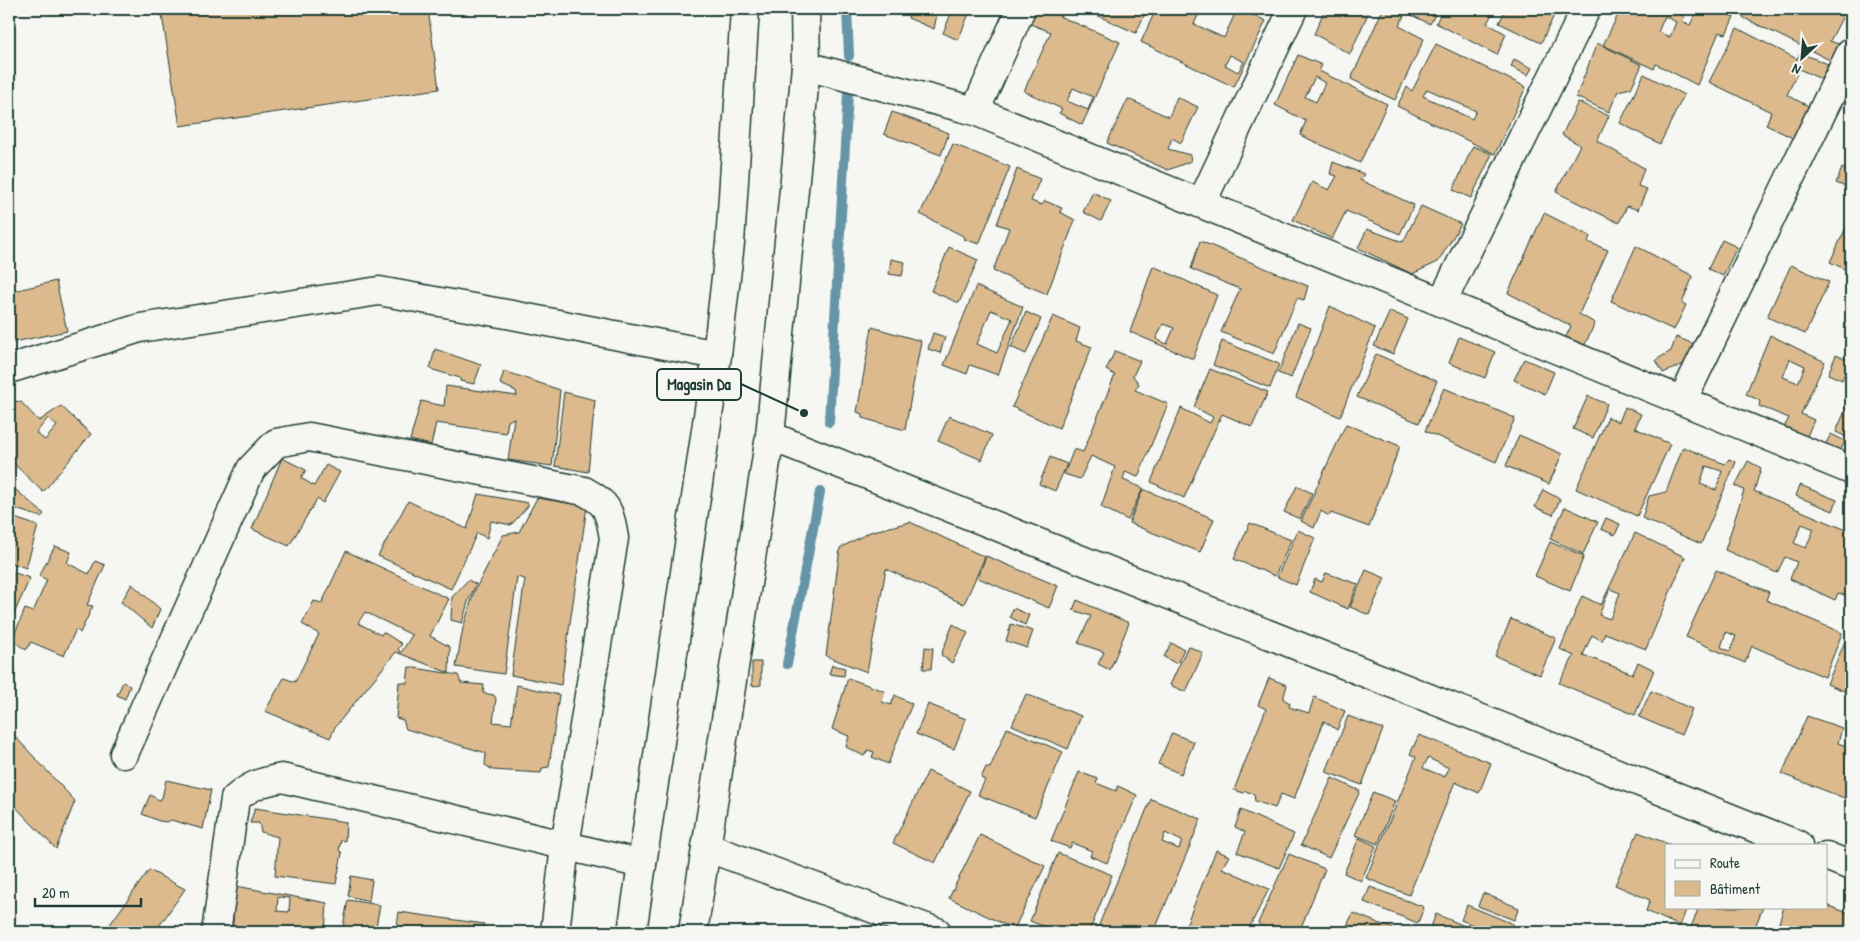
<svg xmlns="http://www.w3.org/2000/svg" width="1860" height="941" viewBox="0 0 1860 941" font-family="'Patrick Hand',sans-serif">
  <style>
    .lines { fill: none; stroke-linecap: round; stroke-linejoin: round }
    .stream { stroke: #6595a7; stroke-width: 10 }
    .building { fill: #dcba8e; stroke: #1f3d34; fill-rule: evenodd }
    .minor-casing { stroke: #1f3d34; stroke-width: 31 }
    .highway-casing { stroke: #1f3d34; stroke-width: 31 }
    .minor { stroke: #f6f6f2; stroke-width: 28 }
    .highway { stroke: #f6f6f2; stroke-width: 28 }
    .leader { fill: none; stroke: #1f3d34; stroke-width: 2 }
    .callout-dot { fill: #1f3d34; stroke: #f6f6f2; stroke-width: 2 }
    .callout { fill: #f6f6f2; stroke: #1f3d34; stroke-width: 2 }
    .callout-label { font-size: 16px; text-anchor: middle; font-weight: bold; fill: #1f3d34 }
  </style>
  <rect width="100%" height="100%" fill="#f6f6f2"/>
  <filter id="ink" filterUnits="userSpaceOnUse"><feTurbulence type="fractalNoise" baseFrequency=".02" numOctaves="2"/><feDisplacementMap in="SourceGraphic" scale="10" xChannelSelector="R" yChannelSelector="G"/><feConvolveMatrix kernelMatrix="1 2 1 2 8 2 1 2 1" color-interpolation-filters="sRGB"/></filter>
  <g filter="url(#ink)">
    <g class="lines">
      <path class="stream" d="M847 9 849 56
        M829 422 848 94
        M787 664 820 492"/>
    </g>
    <path class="building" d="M161 9H428L439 89 180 126Z
      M910 9H938L934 29 908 18Z
      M953 9H971L958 40 943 33Z
      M1032 9H1058L1061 10 1059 16 1120 42 1082 125 1059 113 1062 109 1024 91 1051 32 1025 22ZM1073 88 1093 97 1088 110 1067 101Z
      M1083 9H1147L1136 33Z
      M1156 9H1201L1194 24 1224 38 1237 9H1241L1266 21 1234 87 1141 42ZM1230 55 1244 62 1238 72 1225 65Z
      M1251 9H1265L1263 15Z
      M1325 9H1370L1350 54 1314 34Z
      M1383 9H1391L1404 16 1399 26 1424 39 1395 100 1351 79Z
      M1399 9H1438L1430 24Z
      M1443 9H1495L1487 23 1506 34 1497 55 1436 23Z
      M1506 9H1557L1541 43 1499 23Z
      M1621 9H1664L1684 16 1683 22 1690 25 1698 9H1715L1734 17 1726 34 1719 32 1697 85 1656 64 1654 69 1603 45ZM1665 16 1676 22 1670 37 1658 32Z
      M1746 9H1851V13L1846 10 1830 41 1841 45 1832 61 1742 17Z
      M1737 28 1797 59 1800 53 1828 64 1821 79 1799 69 1787 95 1812 108 1797 140 1766 125 1771 112 1709 82Z
      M1597 43 1642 65 1631 88 1618 91 1609 112 1576 97Z
      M1436 44 1526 87 1495 154 1397 106 1407 87 1412 91ZM1427 89 1476 111 1472 119 1423 96Z
      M1298 55 1322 65 1319 71 1387 104 1360 163 1300 135 1306 121 1275 105ZM1315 77 1325 83 1316 102 1305 97Z
      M1514 59 1532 68 1528 75 1511 67Z
      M1644 74 1684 95 1660 144 1620 123Z
      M1177 97 1198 107 1181 143 1172 138 1168 149 1190 155 1191 161 1168 170 1107 143 1128 99 1169 117Z
      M1578 102 1609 116 1597 141 1644 168 1638 186 1647 189 1638 210 1627 206 1619 223 1556 192 1580 145 1562 135Z
      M892 112 949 133 941 155 884 134Z
      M953 144 1010 167 979 244 964 239 965 237 920 214Z
      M1473 146 1492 154 1471 198 1453 190Z
      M1333 162 1364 174 1360 180 1414 205 1400 234 1346 211 1332 239 1293 220 1312 182 1329 190 1337 176 1330 174Z
      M1842 168 1851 172V189L1836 183Z
      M1017 169 1040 179 1031 201 1042 205 1045 201 1062 208 1060 212 1075 220 1047 294 993 271 1009 228 997 224Z
      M1093 192 1111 201 1101 221 1083 212Z
      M1421 206 1461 224 1438 262 1412 274 1358 248 1367 229 1403 242Z
      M1544 213 1590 236 1588 242 1608 250 1579 314 1595 323 1579 357 1561 347 1571 326 1508 293Z
      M1851 217V272L1830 262Z
      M1722 240 1737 247 1723 276 1708 269Z
      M1200 241 1308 286 1304 300 1297 298 1274 354 1221 332 1240 289 1191 269Z
      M1636 246 1693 276 1682 303 1686 305 1674 330 1611 301Z
      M949 247 978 260 959 303 931 291Z
      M891 259 905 262 902 276 889 274Z
      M1791 265 1829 282 1805 334 1767 317Z
      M1153 266 1217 295 1193 359 1130 332ZM1163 324 1174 328 1167 344 1156 339Z
      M56 281 67 331 9 343V292Z
      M976 286 1023 307 998 375 970 365 967 374 944 365ZM991 310 1012 319 997 353 977 344Z
      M1330 306 1375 328 1340 417 1296 397Z
      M1390 311 1408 319 1393 354 1374 346Z
      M1026 312 1041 319 1026 354 1011 347Z
      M1053 316 1080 328 1076 341 1092 347 1059 428 1012 407Z
      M1298 323 1311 328 1291 378 1278 373Z
      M872 327 921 341 905 430 862 418V414L857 412Z
      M933 333 945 337 940 353 928 349Z
      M1770 335 1825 362 1801 414 1814 420 1804 443 1782 431 1789 418 1759 406 1760 401 1746 394ZM1790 359 1805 366 1798 383 1783 377Z
      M1459 337 1495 352 1485 378 1449 363Z
      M1676 337 1694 344 1684 364 1663 373 1656 360 1671 351Z
      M1222 341 1279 364 1270 388 1213 365Z
      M435 349 481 365 474 384 460 381V378L430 369Z
      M1115 351 1140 361 1133 376 1139 384 1135 390 1168 404 1138 477 1125 472 1123 480 1143 488 1128 520 1101 507 1115 467 1091 456 1080 479 1064 474 1074 449 1083 452 1115 375 1106 370Z
      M1376 354 1437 381 1419 423 1357 397Z
      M1836 355 1850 361 1842 380 1828 374Z
      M1524 359 1554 372 1545 394 1514 380Z
      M1210 369 1268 392 1252 427 1222 414 1184 498 1151 482 1181 408 1210 423 1213 417 1194 407Z
      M504 371 560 390 552 466 508 460 514 418 508 421 506 433 436 423 431 445 410 440 421 401 444 406 446 386 517 396 516 391 500 384Z
      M1444 388 1515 418 1496 462 1425 431Z
      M564 392 595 400 588 472 555 466Z
      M1588 396 1607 404 1593 438 1573 429Z
      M1851 397V439L1836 432Z
      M14 401 21 402 39 421 61 406 91 434 43 492 9 459V408ZM48 418 57 426 45 440 36 433Z
      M1625 407 1641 414 1635 428 1670 444 1637 516 1576 489 1608 417 1619 422Z
      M949 416 992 435 982 460 938 441Z
      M1346 424 1400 446 1369 527 1331 513 1329 516 1321 511 1314 528 1301 521Z
      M1831 434 1845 441 1840 452 1825 445Z
      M1519 435 1562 454 1549 484 1506 466Z
      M1683 447 1725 464 1729 459 1736 462 1701 544 1642 518 1649 496 1666 492ZM1706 466 1722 471 1716 490 1700 484Z
      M1050 457 1067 464 1055 491 1039 484Z
      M282 458 306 470 301 478 314 486 326 465 340 472 323 503 317 499 289 546 252 529Z
      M1748 461 1761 468 1754 491 1851 532V588L1848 596 1838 593 1835 600 1790 579 1797 562 1785 557 1777 573 1725 550 1744 490 1735 486ZM1802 524 1814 529 1806 548 1794 543Z
      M9 484 44 514 41 517 9 507Z
      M1800 485 1837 500 1833 511 1796 496Z
      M1297 486 1312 493 1300 519 1284 512Z
      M1143 489 1214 519 1200 552 1129 523Z
      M1543 490 1560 499 1553 515 1535 507Z
      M478 494 528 503V506L511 525 491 521 487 538 477 533 451 589 378 556 408 501 467 529Z
      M537 498 587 506 561 685 511 675 525 579 517 577 504 674 456 667 463 628 474 592 503 535 519 532Z
      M1565 507 1598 522 1583 554 1550 539Z
      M9 516 38 526 26 568 9 562Z
      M1606 518 1620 524 1615 535 1601 529Z
      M910 522 985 557 964 604 886 569 867 672 826 656 840 548 870 532Z
      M1250 523 1291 540 1275 576 1234 559Z
      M1298 530 1315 538 1296 585 1277 577Z
      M1635 533 1685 557 1646 649 1605 633 1602 641 1592 635 1583 655 1633 674 1638 662 1654 670 1635 715 1559 683 1574 656 1560 649 1582 596 1601 605ZM1610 589 1620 593 1610 619 1599 615Z
      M1550 542 1584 556 1570 591 1535 576Z
      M55 546 71 552 67 563 89 574 95 561 105 565 87 605 93 606 80 633 76 629 64 656 31 642 26 650 12 640 25 609 33 612 47 580 39 576Z
      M346 551 449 599 430 636 450 647 449 673 396 652 335 727 330 738 265 711 284 678 295 682 319 634 302 624 314 601 322 603ZM365 612 412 635 401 653 398 649 402 644 383 632 381 635 358 623Z
      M986 556 1058 586 1049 608 978 578Z
      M1366 570 1385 578 1369 615 1350 607Z
      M1716 570 1769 592 1766 600 1842 633 1825 677 1752 646 1745 663 1686 637ZM1726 632 1736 636 1730 651 1721 647Z
      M9 571 30 578 9 625Z
      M1326 573 1358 584 1348 609 1310 592 1315 579 1322 582Z
      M468 580 476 584 468 602 462 623 451 620 452 597Z
      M132 584 160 609 152 628 121 602Z
      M1077 600 1129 623 1110 670 1098 664 1104 652 1078 643 1091 616 1073 610Z
      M1013 608 1029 615 1025 625 1010 617Z
      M1511 619 1556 638 1540 675 1495 656Z
      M953 624 968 633 952 663 941 655Z
      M1011 624 1033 631 1027 648 1006 641Z
      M1851 627V694L1827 684Z
      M1171 643 1184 649 1177 664 1164 657Z
      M1188 646 1203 653 1186 692 1170 685Z
      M925 647 933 648 931 669H923Z
      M752 662H761V685L752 686Z
      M832 665 845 668 844 676 829 674Z
      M409 667 458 675 461 683 484 685 483 693 494 695 496 699 493 722 511 724 517 685 559 695 549 767 542 768 541 773 493 770 485 765 486 753 406 729 403 720 396 718 399 682 407 683Z
      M848 678 884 691 882 702 891 705 895 695 912 704 888 764 872 757 874 752 868 750 864 756 846 747 849 736 832 729Z
      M1269 678 1287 685 1283 699 1290 703 1289 707 1309 713 1314 697 1345 711 1337 730 1324 721 1294 799 1281 794 1275 808 1255 801 1254 794 1245 791 1244 793 1234 790 1266 709 1258 705Z
      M123 682 130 686 125 699 117 695Z
      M1651 691 1692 709 1681 735 1639 717Z
      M1026 694 1081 716 1068 749 1012 725Z
      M928 704 966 719 954 749 916 734Z
      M1348 716 1383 729 1362 785 1326 772Z
      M1807 716 1842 728 1838 743 1851 748V789L1847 799 1782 774Z
      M1007 728 1063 752 1035 817 978 795 985 780 981 778 986 767 990 768Z
      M9 730 75 801 56 849 9 800Z
      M1172 733 1194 742 1181 774 1158 764Z
      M1419 735 1491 763 1479 793 1455 782 1409 895 1366 878 1416 757 1410 754ZM1428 758 1449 768 1445 777 1423 768Z
      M928 771 970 791 935 863 893 843Z
      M1079 772 1098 779 1096 783 1116 791 1118 786 1137 795 1107 863 1090 856 1092 851 1072 843 1070 848 1051 841Z
      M1332 778 1360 791 1329 858 1301 845Z
      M166 780 211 790 203 829 171 820 167 822 159 821 142 814 150 795 159 800 162 798Z
      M1373 792 1395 801 1378 844 1355 835Z
      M1151 799 1201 819 1154 932H1096ZM1165 833 1182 841 1179 849 1162 842Z
      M255 808 346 822 345 841 341 840 339 850 342 853 336 884 275 876 278 837 261 832 259 823H250Z
      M1241 810 1294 834 1279 868 1237 852 1245 832 1235 827Z
      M1638 832 1671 845H1666V907H1687L1680 926 1646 911 1650 900 1615 885Z
      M980 835 1045 866 1014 929 949 898Z
      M1359 838 1376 846 1361 881 1344 873Z
      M1216 850 1229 856 1222 868 1269 889 1247 932H1175L1177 927 1184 930Z
      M1058 853 1112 875 1089 932H1058L1030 921Z
      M1289 854 1325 869 1299 932H1264L1265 929 1258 923Z
      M149 870 185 889 155 932H98L101 928 106 930Z
      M351 876 372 880 369 901 348 896Z
      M236 886 327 903 325 932H232ZM278 897 290 898 289 912 277 911Z
      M1370 887 1424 907 1418 923 1364 902Z
      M1483 893 1519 908 1514 920 1478 906Z
      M348 900 380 905 375 932H342Z
      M1467 905 1513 924 1510 932H1490L1461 920Z
      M1826 905 1851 914V932H1776L1784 907H1826Z
      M1699 907H1763L1753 932H1689Z
      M399 912 484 924 483 932H396Z
      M1353 913 1401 932H1344Z
      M1436 914 1479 932H1429Z
      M1517 926 1534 932H1514Z"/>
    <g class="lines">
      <defs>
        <path id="minor" d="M806 66 975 111 1851 470
          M975 111 1021 9
          M1201 204 1293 9
          M1442 302 1586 9
          M9 369 140 328 379 291 512 315 717 355
          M1682 401 1851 52
          M770 436 1798 845
          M124 754 251 469 276 443 309 437 584 491C609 504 609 511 614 538L565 846 555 932
          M706 847 937 932
          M1826 856 1851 866
          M216 932 235 799C251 785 261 782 282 778L642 864"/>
        <path id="highway" d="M632 932 717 355 730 243 745 9
          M693 932 770 436 806 66 805 9"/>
      </defs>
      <use href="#minor" class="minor-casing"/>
      <use href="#highway" class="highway-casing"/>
      <use href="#minor" class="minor"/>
      <use href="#highway" class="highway"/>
    </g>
  </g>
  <path class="leader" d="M804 413L741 384"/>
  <circle class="callout-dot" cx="804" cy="413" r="5"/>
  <rect class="callout" x="657" y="369" width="84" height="31" rx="5"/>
  <g class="callout-label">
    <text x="699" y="390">Magasin Da</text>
  </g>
  <rect width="1860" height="941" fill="none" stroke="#f6f6f2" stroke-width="30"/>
  <rect x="15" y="15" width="1830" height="911" fill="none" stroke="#1f3d34" stroke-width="2" filter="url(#ink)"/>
  <rect x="1665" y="844" width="162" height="65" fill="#f6f6f2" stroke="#a0aca6"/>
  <rect x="1675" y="860" width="25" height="8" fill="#f6f6f2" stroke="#a0aca6"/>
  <text x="1710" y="868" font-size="15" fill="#1f3d34">Route</text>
  <rect x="1675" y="881" width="25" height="15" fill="#dcba8e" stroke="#a0aca6"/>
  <text x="1710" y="894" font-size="15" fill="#1f3d34">Bâtiment</text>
  <g transform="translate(1802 58) rotate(206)" stroke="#f6f6f2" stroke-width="4" paint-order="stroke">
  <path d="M0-4L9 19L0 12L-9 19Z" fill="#1f3d34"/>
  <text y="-8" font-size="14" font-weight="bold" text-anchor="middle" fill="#1f3d34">N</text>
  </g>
  <path d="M35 898v8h106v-8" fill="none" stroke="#1f3d34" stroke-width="2.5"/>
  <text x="42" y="898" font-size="15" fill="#1f3d34" stroke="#f6f6f2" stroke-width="4" paint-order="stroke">20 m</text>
</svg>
